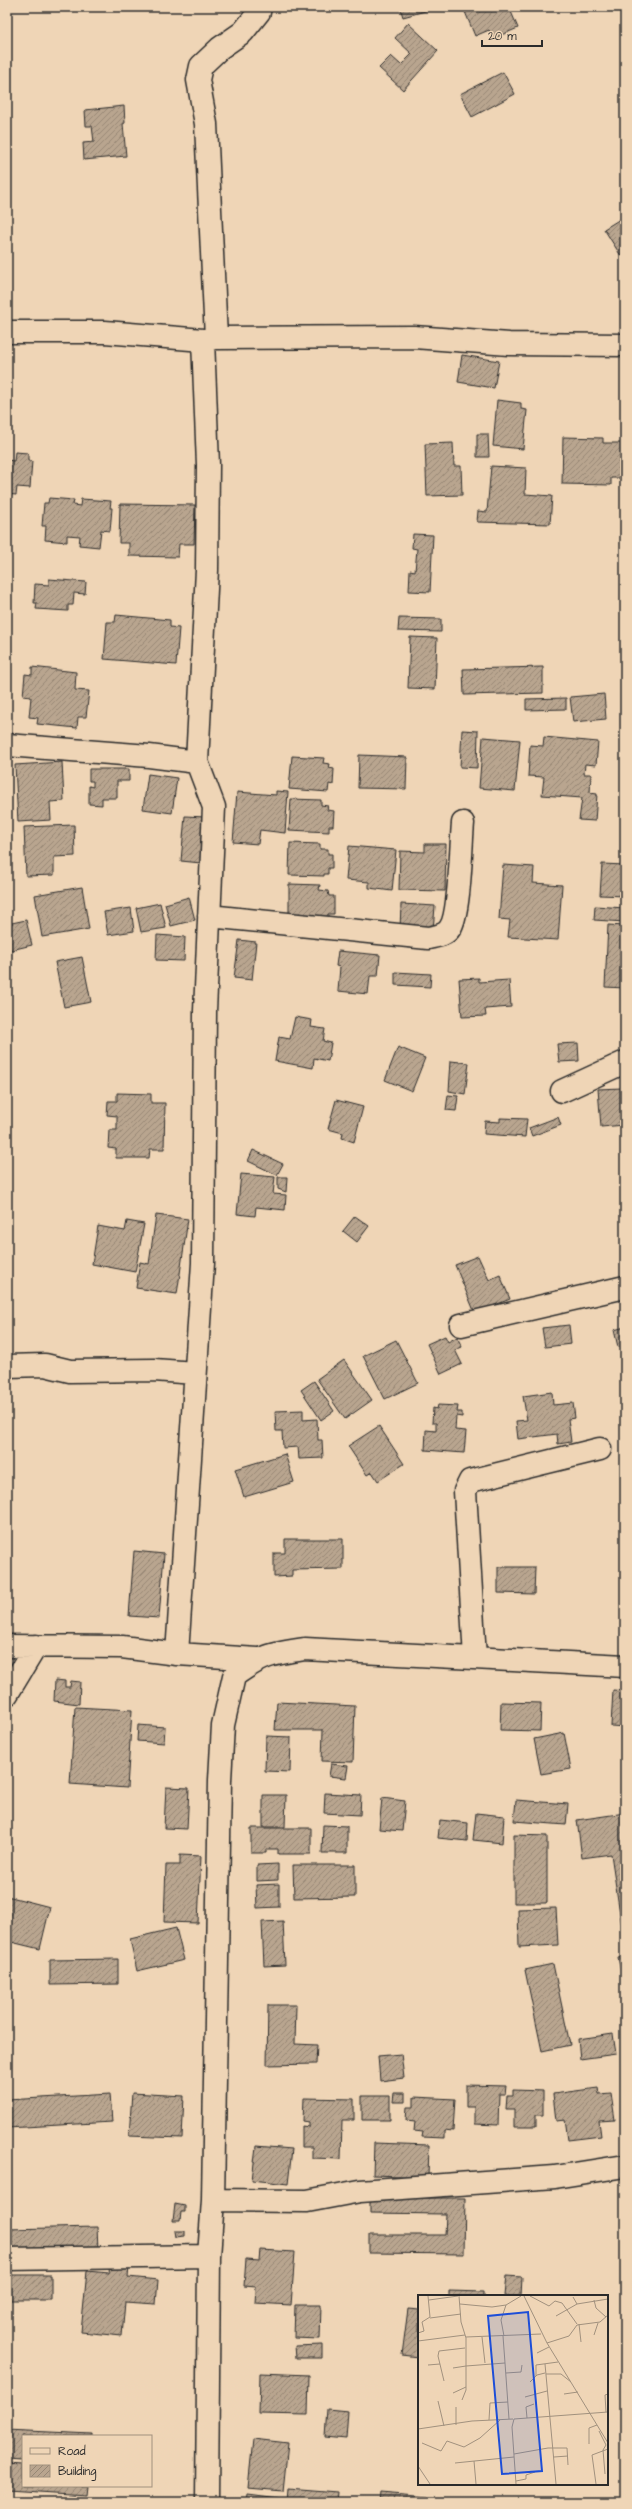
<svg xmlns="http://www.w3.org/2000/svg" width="632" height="2509" viewBox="0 0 632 2509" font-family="'Architects Daughter',sans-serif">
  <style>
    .building { fill: url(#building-hatch); stroke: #2b2b2b }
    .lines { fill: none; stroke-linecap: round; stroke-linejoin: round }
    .street-casing { stroke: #2b2b2b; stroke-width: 25 }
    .street { stroke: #efd5b6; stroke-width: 22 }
    .inset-road { fill: none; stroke: #a1917e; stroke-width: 1 }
    .view { fill: #1d4ed8; fill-opacity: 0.15; stroke: #1d4ed8; stroke-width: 2 }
    .inset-edge { fill: none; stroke: #2b2b2b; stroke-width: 2 }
  </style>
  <defs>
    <pattern id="building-hatch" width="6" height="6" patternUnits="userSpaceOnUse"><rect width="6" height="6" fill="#b9a58f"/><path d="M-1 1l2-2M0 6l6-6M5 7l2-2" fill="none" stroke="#978775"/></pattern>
  </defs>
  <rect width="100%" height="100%" fill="#efd5b6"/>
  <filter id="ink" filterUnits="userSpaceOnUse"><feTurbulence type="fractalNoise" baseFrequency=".025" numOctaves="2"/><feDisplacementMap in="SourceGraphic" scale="8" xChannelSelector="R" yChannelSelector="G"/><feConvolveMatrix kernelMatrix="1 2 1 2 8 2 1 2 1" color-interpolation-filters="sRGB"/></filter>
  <g filter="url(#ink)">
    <path class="building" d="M400 7H428L429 10 403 17Z
      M463 7H509L518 28 492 39 489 30 475 36Z
      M408 23 438 51 403 90 379 68 391 56 401 65 412 54 395 38Z
      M503 72 515 94 472 117 460 94Z
      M124 106 125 123 123 124 126 156 84 160 83 143 94 142 92 126H86L85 110Z
      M625 216V253L621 256 604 229Z
      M462 355 499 361 494 388 458 382Z
      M497 400 521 403V409L527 410 523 449 493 446Z
      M477 434H488L489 457H477Z
      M563 437 603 438V443H622V478H611V485L562 484Z
      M453 443 454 466H461L462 495 427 496 425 444Z
      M15 452 28 453V461H32L30 488 17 487 16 495 7 494V460L14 461Z
      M491 466 526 468 525 494 552 496 550 524 477 522 478 511 487 512Z
      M49 498 74 500 73 505 80 506 81 499 111 501 110 508H112L110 531 101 530 99 547 79 545 80 536 67 535V542L45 540 46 526H42L44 503H48Z
      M120 504 195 505 194 544H179L178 557 129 556V543H119Z
      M413 534 433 535 430 592 409 591 410 570 415 571 417 549 412 548Z
      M49 579 86 582 85 594 74 593 73 605H68V611L36 609 37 603H34L35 584 49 585Z
      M116 615 170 620V627L179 628 176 665 104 659 107 622H115Z
      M399 618 441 619V632L398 631Z
      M410 637 437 638 435 689 408 688Z
      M32 667 76 672 75 690 89 691 86 717H78L77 728 37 724 38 718 29 717 31 697 23 696 25 674 32 675Z
      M543 667V693L464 695 463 669Z
      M604 694 606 719 573 722 570 697Z
      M566 698V709L526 710V699Z
      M462 730 478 731 477 768 460 767Z
      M483 737 520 740 515 791 479 788Z
      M544 737 598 742 596 765 585 764 584 774H591L590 793 597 794 595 821 579 820 582 798 542 795 544 777 528 776 530 745 543 746Z
      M359 755 407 757 406 789 358 788Z
      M292 756 324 758 323 763 330 764 329 768 334 769 333 785 329 784 328 792 289 789Z
      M62 762 64 801 50 802 51 820 18 822 15 765Z
      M89 769H129V781H117V798H102V805L89 804V786L93 787V781H89Z
      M148 774 177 778 172 813 143 809Z
      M276 791 288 792 285 833 260 830 258 844 233 842 237 792 276 795Z
      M291 799 321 800V805L328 806 327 810 334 811 333 826H329V832L289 830Z
      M185 816 205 817 201 863 181 861Z
      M74 825 75 856 54 857V875L26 876 24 827Z
      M290 843 320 844V849H328V854H332V868H328V874H324V876L289 875Z
      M425 844H446L445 891 399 890 400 851 425 852Z
      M349 846 396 850 392 891 369 888V882L346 880Z
      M602 864 625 865V896L600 895Z
      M503 865 534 867 533 883 562 885 558 940 508 937 510 920 499 919Z
      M289 884 320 885 319 890 328 891 329 896H334V914H328V918H289Z
      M82 887 89 929 42 937 35 895Z
      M189 897 195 920 171 926 165 904Z
      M160 903 166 928 141 932 136 908Z
      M401 904 435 906 433 931 400 929Z
      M595 906 625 908V922L594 920Z
      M131 908 134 931 108 935 104 912Z
      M26 920 32 945 7 951V924Z
      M608 925 625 926V988L605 987Z
      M157 935 185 937 184 961 156 960Z
      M239 940 256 942 252 980 234 978Z
      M338 951 380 955 378 976H370L368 994 338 991 340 967 336 966Z
      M82 957 91 1002 64 1007 55 962Z
      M395 972 431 974 430 987 395 985Z
      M479 978V982L509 980 511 1007 485 1009 486 1016 462 1017 459 979Z
      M295 1017 312 1020 311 1027 325 1029 323 1041 331 1043 328 1061 314 1058 313 1068 275 1061 279 1037 290 1039Z
      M578 1043 579 1061 559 1062 557 1044Z
      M398 1047 425 1058 412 1091 385 1080Z
      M451 1061 469 1063 465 1094 449 1091Z
      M622 1088 625 1125 601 1127 598 1089Z
      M117 1093 151 1094V1103H165L164 1149H150L149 1158H116V1149L108 1148 109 1130H117V1116L107 1115 108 1101H117Z
      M448 1095 458 1096 456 1111 446 1110Z
      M336 1100 363 1107 354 1142 342 1138 343 1133 328 1129Z
      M558 1117 561 1125 532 1136 529 1128Z
      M500 1118 527 1119 525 1137 484 1134 485 1121 500 1122Z
      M253 1150 283 1164 277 1175 248 1161Z
      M241 1174 275 1177 273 1194 286 1195 285 1210 256 1207 255 1216 237 1214Z
      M278 1177H287L286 1192 278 1189Z
      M156 1215 188 1219 177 1294 136 1288 140 1262 149 1264Z
      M355 1216 369 1226 357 1242 343 1231Z
      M127 1221 144 1224 135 1272 92 1264 98 1226 125 1231Z
      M478 1256 489 1280 500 1275 510 1299 475 1313 455 1265Z
      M569 1325 571 1344 545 1347 542 1328Z
      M625 1327V1346L618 1347 614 1330Z
      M445 1336 448 1342 457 1337 462 1347 455 1350 462 1364 441 1374 427 1344Z
      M396 1340 418 1383 385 1399 363 1356Z
      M344 1360 372 1400 345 1419 317 1379Z
      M314 1381 334 1411 321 1420 301 1390Z
      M552 1392 553 1405 573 1403 575 1418 568 1419 571 1442 558 1444 557 1434 518 1439 516 1421 527 1420 523 1396Z
      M438 1405 458 1406 457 1412H462V1417L456 1416 455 1430 466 1431 464 1453 425 1450 426 1430 436 1431V1423H432L433 1408 437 1409Z
      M303 1410V1420L317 1419 318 1440H322L323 1458 299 1459 298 1447 283 1448 282 1431H276L275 1411Z
      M379 1426 404 1464 378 1481 372 1472 367 1475 348 1446Z
      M285 1454 294 1482 244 1497 235 1469Z
      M285 1539H343V1569L292 1570V1576L274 1577V1553H285Z
      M134 1551 164 1554 159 1618 129 1616Z
      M498 1567H535L534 1594 498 1593Z
      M55 1680 65 1681V1687H70L71 1681 80 1682 79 1704 54 1701Z
      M613 1690 625 1691V1727L611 1726Z
      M277 1702 355 1706 353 1762 322 1761 323 1730H275Z
      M501 1702 541 1703 540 1731 500 1730Z
      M75 1707 132 1710 127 1788 70 1784Z
      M138 1725 165 1727 164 1743 137 1741Z
      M564 1733 571 1769 541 1774 534 1739Z
      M266 1736 291 1737 290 1772 265 1771Z
      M331 1764 348 1766 346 1778 329 1776Z
      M166 1787 189 1788 187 1829 164 1828Z
      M325 1793 361 1795 360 1815 324 1813Z
      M263 1795H286L285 1827H263Z
      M382 1798 405 1801 402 1831 379 1829Z
      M516 1800 568 1804 566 1825 514 1821Z
      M476 1813 504 1816 502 1843 473 1840Z
      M625 1813V1947L611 1854 582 1858 577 1820Z
      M440 1820 468 1823 467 1841 438 1838Z
      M323 1825 347 1826V1853H322Z
      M251 1828H311V1854H278V1849H266V1853H251Z
      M514 1835 547 1836V1903H514Z
      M180 1855 201 1856 198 1923 164 1922 166 1865H180Z
      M278 1864V1880L257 1881V1865Z
      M293 1865H355V1897L294 1898Z
      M279 1884V1907L257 1908 256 1885Z
      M7 1896 50 1907 40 1949 7 1941Z
      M556 1908 558 1945 519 1947 518 1909Z
      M283 1921 285 1965 264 1966 262 1922Z
      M176 1928 184 1960 137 1971 130 1939Z
      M625 1956V1993L618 1957Z
      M118 1959V1984L50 1985V1960Z
      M553 1964 570 2045 542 2051 525 1970Z
      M268 2005H296L295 2044 317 2045 316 2064 267 2065Z
      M613 2034 616 2054 580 2059 578 2039Z
      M401 2054 404 2078 380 2081 378 2056Z
      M466 2085 506 2086 505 2094H499L498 2125 474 2124V2107H466Z
      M598 2088 599 2094 611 2093 615 2120 599 2121 601 2136 568 2140 565 2120 556 2121 553 2094Z
      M513 2090 543 2091V2115H536V2127H514V2109H506L507 2095H513Z
      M132 2093 184 2096 182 2138 129 2136Z
      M394 2093H405V2102H393Z
      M110 2094 112 2122 7 2128V2100Z
      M362 2096H390V2120H362Z
      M414 2097 455 2099 453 2131 444 2130V2138L422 2137 423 2132 414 2131 415 2121 406 2120 407 2107H414Z
      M304 2098 354 2099V2120H342L341 2159 312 2158V2147H302V2126L309 2127V2122L303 2121Z
      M374 2143 429 2145 428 2177 373 2175Z
      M256 2146 292 2149 288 2184 252 2180Z
      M370 2198H465L464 2254 369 2253V2235H445L446 2214 370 2213Z
      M175 2204 185 2206V2212H181L180 2221H173Z
      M97 2227 98 2251 7 2253V2229Z
      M175 2231H185V2236L176 2237Z
      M260 2250 295 2252 291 2305 255 2303 256 2287 244 2286 246 2259 259 2260Z
      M110 2263 129 2265 128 2277 158 2280 156 2304 125 2302 122 2336 81 2332 87 2271 109 2273Z
      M7 2275H51V2300H7Z
      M506 2276 522 2277 521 2296H504Z
      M449 2291 484 2292V2296H449Z
      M295 2305H321L320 2339 294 2338Z
      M408 2309 419 2310V2357L402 2355Z
      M322 2345V2358H296L295 2346Z
      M260 2373 309 2375 308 2415 259 2414Z
      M327 2409 348 2411 346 2439 325 2437Z
      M7 2430 92 2434V2436H23V2460L7 2459Z
      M253 2439 288 2443 283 2491 248 2488Z
      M7 2463 23 2464V2486H87L86 2495 7 2490Z
      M288 2488 338 2492 337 2502H287Z
      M380 2493 429 2497V2502H379Z
      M248 2494 279 2498 278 2502H247Z"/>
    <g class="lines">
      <defs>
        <path id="street" d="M7 332H105L203 340 216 338 414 337 509 344 625 345
          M216 338 206 124 198 80 201 66 220 48 243 32 259 12 260 7
          M7 745 149 756 197 762 214 807 205 1011 203 1263 177 1654
          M197 762 207 570 208 465 203 340
          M209 916 428 938C436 936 445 936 450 928 460 914 461 844 463 823
          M562 1091 625 1062
          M461 1325 625 1287
          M7 1366 45 1365 70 1371 154 1370 195 1373
          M7 1646 122 1647 177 1654 258 1659
          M475 1658 465 1491 470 1481 600 1449
          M7 1694 36 1646
          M213 2200 307 2201 360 2191 555 2177 625 2166
          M7 2259 209 2256
          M207 2502 209 2256 213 2200 220 1780 223 1725 234 1676C263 1655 271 1654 305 1649L625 1666"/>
      </defs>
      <use href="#street" class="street-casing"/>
      <use href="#street" class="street"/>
    </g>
  </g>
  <g transform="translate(418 2295)">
    <rect width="190" height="190" fill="#efd5b6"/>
    <path class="inset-road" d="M41 1 43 27 48 43V95L44 105M106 1 129 48 190 148M112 1 131 11 137 6 144 8 159 29M155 2 159 9 190 4M11 5 40 1M176 5 178 13 188 22M42 9 74 12 88 10M138 21 159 9M12 23 43 19M161 29 163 47M0 38 6 36 4 27 12 22 10 1M176 40 180 28M85 41 87 68M86 41 83 25 88 10 103 1M48 42 123 39M64 42 67 68M0 46 47 40M129 48 151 41 159 30 182 27 190 20M119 58 131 52M127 69 138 189M10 70 22 69M48 71 87 68 91 124M35 73 48 71M88 78 103 77 104 70M128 79H143L153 87M118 81V70L140 67M26 86 20 61 21 56 47 53M112 87 119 80 127 78M35 98 48 92M146 99 160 97M107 102 129 96M20 106 26 131M38 112V130M188 117 187 100 190 99M109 123 108 112 116 109M71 125 72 108 90 107M0 134 54 126 95 124M181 136 188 150 185 155 187 179M4 148 23 156 29 146 46 152 62 143 82 125M171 149V133L179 130M96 159 130 153H149L150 170M136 162 150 161M56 166 58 189M37 168 96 162M0 171 12 189M98 186 108 184V180L117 177M98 189 94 132 96 124 190 117M178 189 174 160 190 154"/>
    <path class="view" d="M110 17 124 176 84 179 70 21Z"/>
    <rect width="190" height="190" class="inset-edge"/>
  </g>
  <rect width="632" height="2509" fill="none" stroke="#efd5b6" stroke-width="24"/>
  <rect x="12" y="12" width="608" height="2485" fill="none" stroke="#2b2b2b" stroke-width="1.5" filter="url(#ink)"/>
  <rect x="22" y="2435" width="130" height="52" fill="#efd5b6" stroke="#a1917e"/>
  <rect x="30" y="2448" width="20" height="6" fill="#efd5b6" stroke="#a1917e"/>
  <text x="58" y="2455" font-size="12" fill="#2b2b2b">Road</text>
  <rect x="30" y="2465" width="20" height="12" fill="url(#building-hatch)" stroke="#a1917e"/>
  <text x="58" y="2475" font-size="12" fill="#2b2b2b">Building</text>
  <path d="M482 40v6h60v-6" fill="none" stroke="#2b2b2b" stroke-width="2"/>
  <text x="488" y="40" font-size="12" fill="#2b2b2b" stroke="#efd5b6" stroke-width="3" paint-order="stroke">20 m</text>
</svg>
